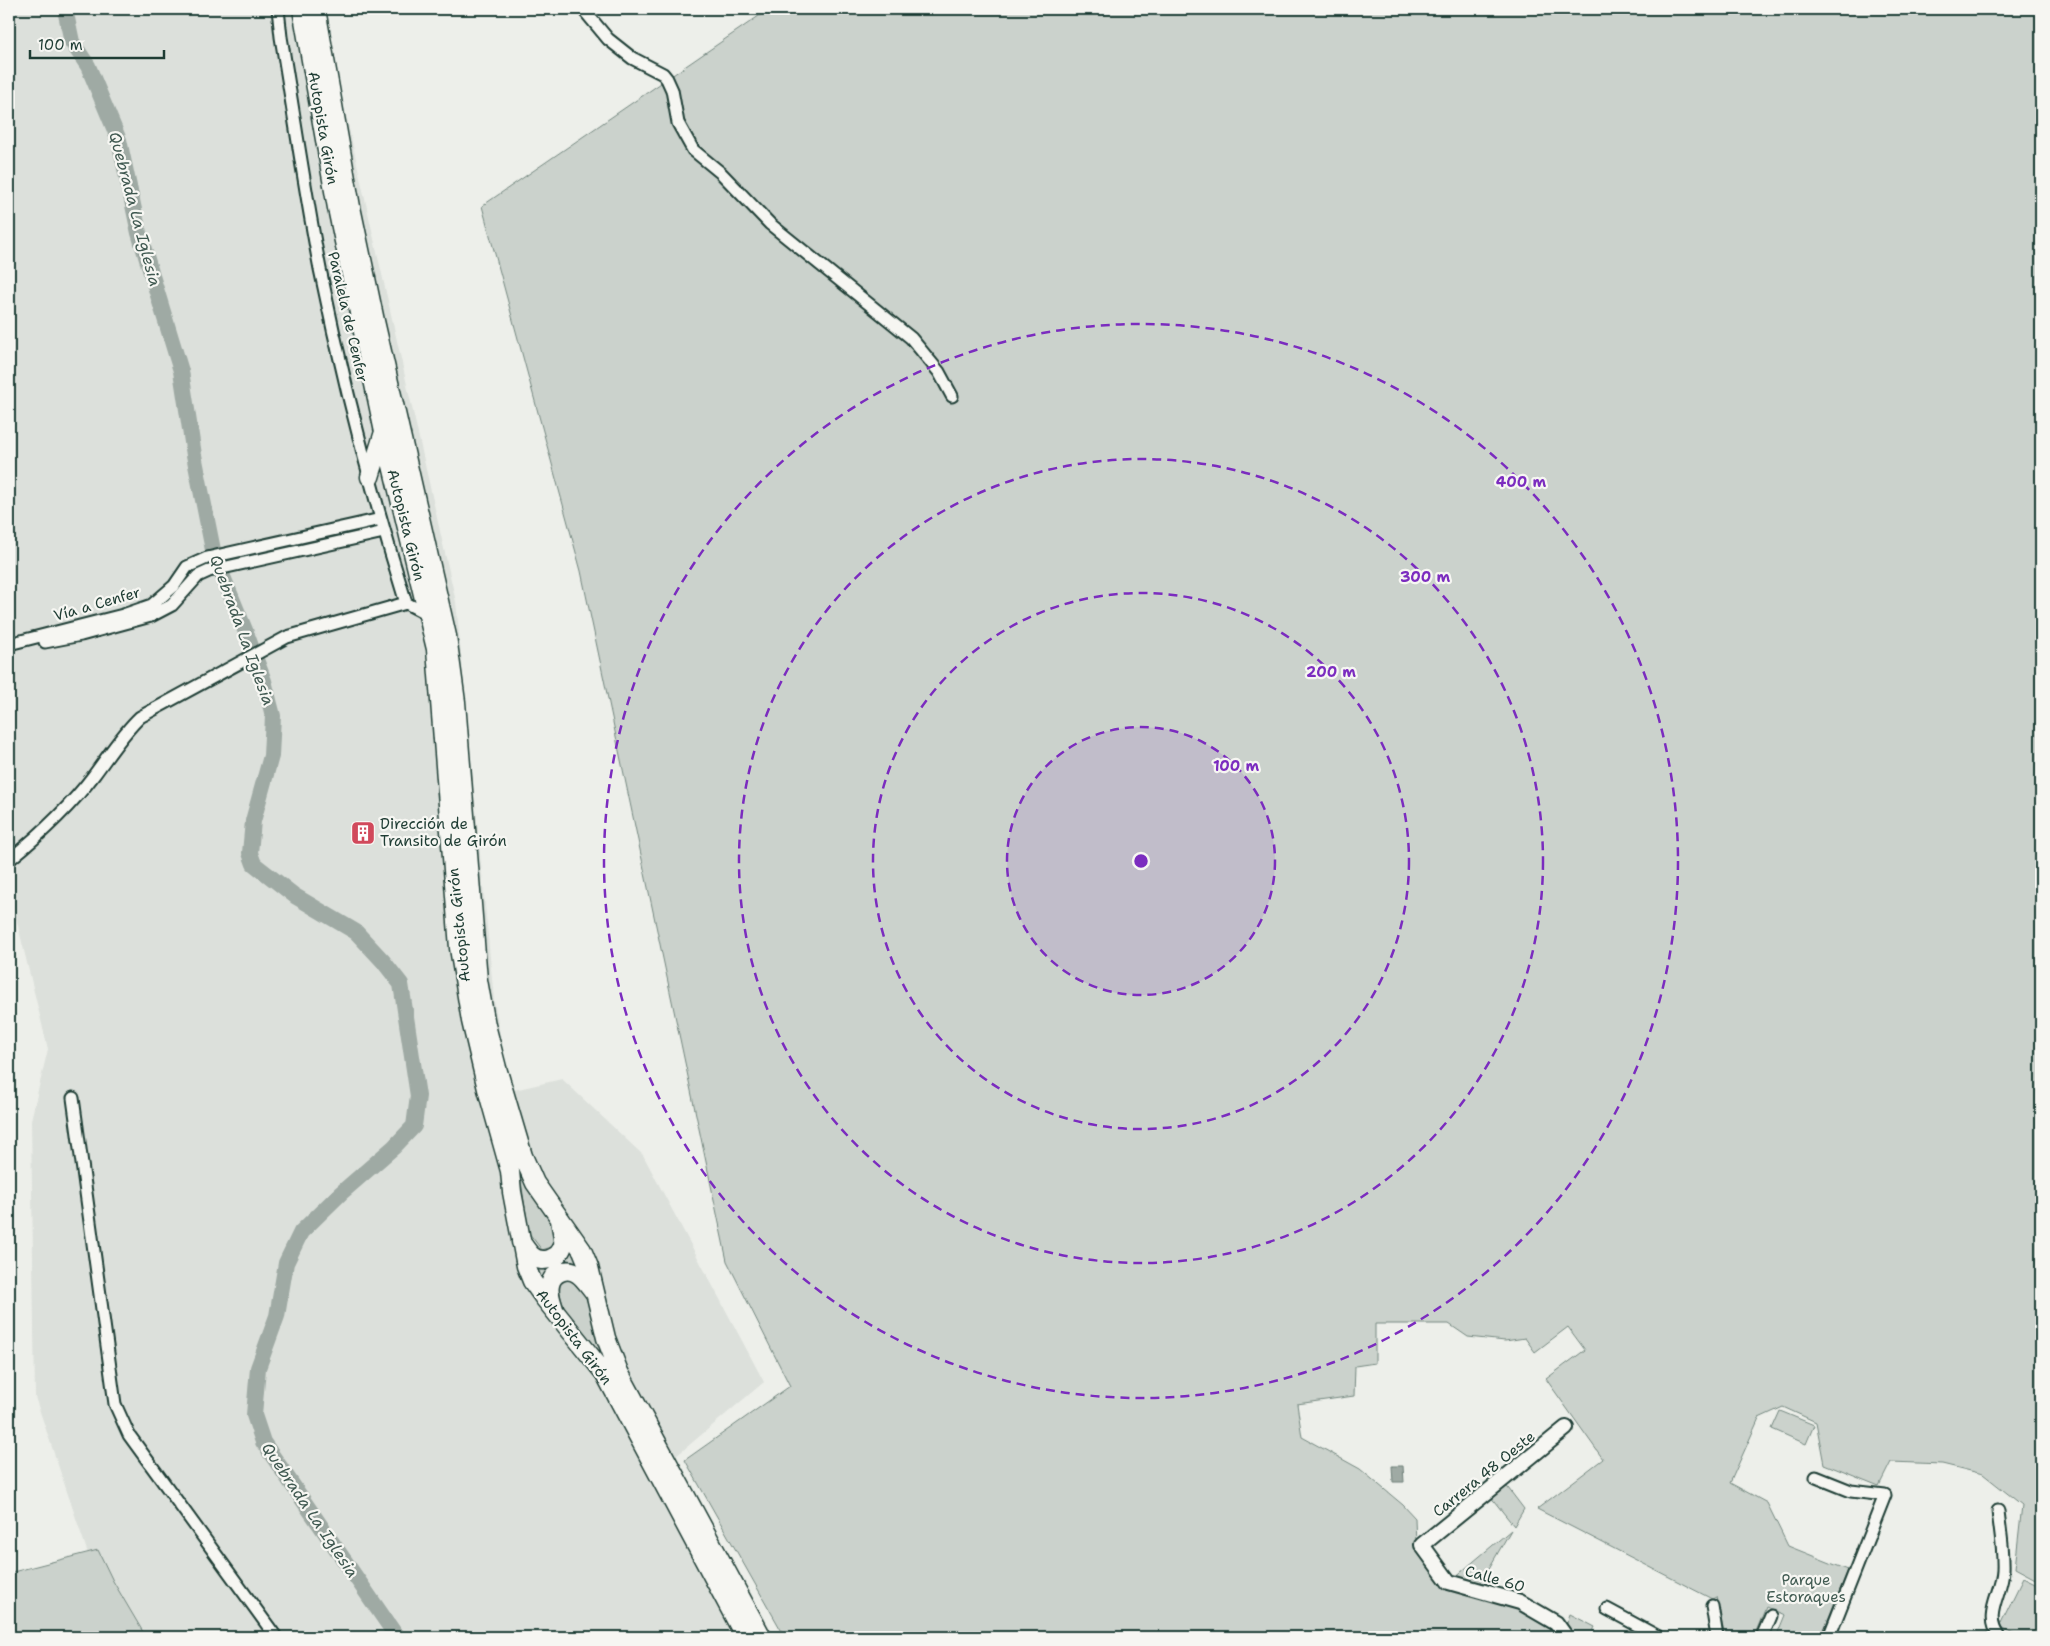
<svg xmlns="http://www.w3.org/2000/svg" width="2050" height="1646" viewBox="0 0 2050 1646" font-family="'Shantell Sans',sans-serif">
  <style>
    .built { fill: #dce0db }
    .green { fill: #cbd2cc; stroke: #758880 }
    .water { fill: #9faaa4; stroke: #6c7e77 }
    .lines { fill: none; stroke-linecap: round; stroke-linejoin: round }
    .river { stroke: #9faaa4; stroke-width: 16 }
    .minor-casing { stroke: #1f3d34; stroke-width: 15 }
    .tertiary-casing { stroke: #1f3d34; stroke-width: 18 }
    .trunk-casing { stroke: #1f3d34; stroke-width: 21 }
    .minor { stroke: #f6f6f2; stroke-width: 11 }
    .tertiary { stroke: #f6f6f2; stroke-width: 14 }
    .trunk { stroke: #f6f6f2; stroke-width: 18 }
    .ring { fill: none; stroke: #7b2cbf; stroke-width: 2.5; stroke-dasharray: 9 6 }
    .labels { text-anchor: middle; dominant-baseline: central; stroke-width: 4.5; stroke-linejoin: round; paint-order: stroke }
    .street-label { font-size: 15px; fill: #1f3d34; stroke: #f6f6f2 }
    .poi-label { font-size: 15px; fill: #1f3d34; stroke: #f6f6f2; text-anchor: start }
    .park-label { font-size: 15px; fill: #415b52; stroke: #f6f6f2 }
    .water-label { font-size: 16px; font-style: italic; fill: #3f5850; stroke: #f6f6f2 }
    .centre { fill: #7b2cbf; stroke: #f6f6f2; stroke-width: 2.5 }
    .ring-label { font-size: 15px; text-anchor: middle; font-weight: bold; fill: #7b2cbf; stroke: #f6f6f2; stroke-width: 4.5; stroke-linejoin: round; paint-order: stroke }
  </style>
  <rect width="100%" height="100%" fill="#edefea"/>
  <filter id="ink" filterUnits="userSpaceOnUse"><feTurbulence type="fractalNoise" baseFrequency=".02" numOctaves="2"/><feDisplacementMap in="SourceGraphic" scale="10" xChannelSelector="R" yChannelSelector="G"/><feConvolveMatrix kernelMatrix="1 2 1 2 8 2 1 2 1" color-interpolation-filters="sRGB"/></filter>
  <g filter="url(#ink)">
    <path class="built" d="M9 9H322L456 602 494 1000 510 1091 562 1079 643 1155 764 1382 675 1457 775 1637H126L104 1601 35 1397 31 1120 48 1049 9 889Z"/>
    <path class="green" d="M769 9H2041V1582L2015 1568 2022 1505 1983 1474 1942 1464 1891 1462 1879 1486 1824 1464 1816 1422 1783 1407 1759 1418 1730 1483 1767 1503 1788 1546 1848 1570 1821 1637H1776L1785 1615 1766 1607 1755 1634 1740 1637H1725L1716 1597 1712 1599 1537 1509 1603 1459 1546 1379 1585 1350 1568 1327 1535 1352 1525 1338 1505 1341 1468 1337 1449 1324H1375V1363L1355 1366 1354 1396 1297 1404 1302 1437 1360 1469 1403 1505 1415 1518 1416 1546 1447 1589 1519 1608 1553 1628 1559 1637H785L685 1460 790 1386 727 1261 581 571 482 206Z
      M520 1175 528 1183 559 1230 555 1246 542 1250 529 1233Z
      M567 1236 585 1275 573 1265 545 1291 531 1262 541 1265Z
      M561 1280 573 1281 586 1297 604 1357C587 1336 553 1309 561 1280Z
      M1780 1411 1814 1425 1806 1444 1772 1429Z
      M1505 1484 1524 1509 1514 1526 1490 1496Z
      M1511 1530 1480 1584 1454 1578Z
      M98 1550 113 1581 146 1637H9V1573Z
      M2023 1578 2041 1587V1637H2021L1999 1627Z
      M1570 1614 1595 1627 1590 1637H1573L1566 1626Z"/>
    <path class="water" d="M1392 1466H1403L1404 1482H1393Z"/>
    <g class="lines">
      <path class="river" d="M65 9 72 42 88 66 119 140 139 233 181 371 194 455 214 555 245 630 264 681 273 716 271 756 253 821 250 853 254 864 295 896 356 932 383 961 401 984 418 1096 414 1126 394 1147 341 1193 301 1232 286 1263 277 1316 258 1368 254 1415 263 1442 397 1637"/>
      <defs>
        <path id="minor" d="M278 9 281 37C294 114 305 192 320 269 343 381 372 494 406 603L427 614
          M583 9 608 39 632 58 663 74 667 79 672 90 678 123 693 150 721 173 770 224 911 338 939 372 952 396
          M45 642 81 635 151 616 172 605 198 576 209 571 384 532
          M9 644 123 615 152 605 174 586 187 567 207 558 381 519
          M9 860C40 835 70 807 94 775 109 755 122 734 140 717L287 637 406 603
          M73 1098 115 1404 129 1435 276 1637
          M1816 1477 1851 1491 1885 1495 1829 1637
          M1998 1511C2000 1530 2004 1550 2003 1570 2002 1594 1982 1615 1999 1637
          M1712 1606 1717 1637
          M1607 1609 1659 1637
          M1762 1637 1771 1616"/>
        <path id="tertiary" d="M1566 1637 1556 1623 1520 1602 1449 1582 1422 1545 1566 1428"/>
        <path id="trunk" d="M302 9 337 208 384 432 436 649 459 948 471 1021 487 1089 510 1171 512 1192 526 1266 532 1281 544 1298 605 1374 745 1637
          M316 9 351 207 375 321 447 636 456 702 478 980 486 1025 497 1068 523 1156 535 1183 582 1250 589 1267 606 1338 619 1372 762 1637
          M370 477 383 435
          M521 1242C524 1246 527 1251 531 1255 541 1265 560 1259 563 1245 564 1237 561 1228 560 1220
          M554 1309C552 1302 548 1293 550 1285 552 1273 567 1266 578 1274 584 1278 589 1286 594 1292"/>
      </defs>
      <use href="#minor" class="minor-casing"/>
      <use href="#tertiary" class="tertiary-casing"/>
      <use href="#trunk" class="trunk-casing"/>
      <use href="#minor" class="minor"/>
      <use href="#tertiary" class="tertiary"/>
      <use href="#trunk" class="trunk"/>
    </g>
  </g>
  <circle cx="1141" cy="861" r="134" fill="#7b2cbf" fill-opacity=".12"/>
  <g class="ring">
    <circle cx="1141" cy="861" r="134"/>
    <circle cx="1141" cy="861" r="268"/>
    <circle cx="1141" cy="861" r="402"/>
    <circle cx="1141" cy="861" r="537"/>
  </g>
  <defs>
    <symbol id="building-square" viewBox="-11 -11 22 22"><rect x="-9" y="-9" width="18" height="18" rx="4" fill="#d1495b" stroke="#f6f6f2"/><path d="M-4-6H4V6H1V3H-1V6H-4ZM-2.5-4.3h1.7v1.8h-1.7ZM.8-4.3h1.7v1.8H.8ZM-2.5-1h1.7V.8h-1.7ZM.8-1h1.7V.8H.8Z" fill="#fff"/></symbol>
  </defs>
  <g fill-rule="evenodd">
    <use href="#building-square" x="349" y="819" width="28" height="28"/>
  </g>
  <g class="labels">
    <g class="street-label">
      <text transform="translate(323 128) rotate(80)">Autopista Girón</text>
      <text transform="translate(348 317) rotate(77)">Paralela de Cenfer</text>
      <text transform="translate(406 525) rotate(76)">Autopista Girón</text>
      <text transform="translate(97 604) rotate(-16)">Vía a Cenfer</text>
      <text transform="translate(459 925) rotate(-96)">Autopista Girón</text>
      <text transform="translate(574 1337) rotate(53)">Autopista Girón</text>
      <text transform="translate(1484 1474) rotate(-39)">Carrera 48 Oeste</text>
      <text transform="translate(1495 1579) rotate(16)">Calle 60</text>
    </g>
    <g class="poi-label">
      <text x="380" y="824">Dirección de<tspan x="380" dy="17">Transito de Girón</tspan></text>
    </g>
    <g class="park-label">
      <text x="1806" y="1580">Parque<tspan x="1806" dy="17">Estoraques</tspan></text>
    </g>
    <g class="water-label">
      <text transform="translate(135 209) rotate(75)">Quebrada La Iglesia</text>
      <text transform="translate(242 630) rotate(70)">Quebrada La Iglesia</text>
      <text transform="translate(310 1510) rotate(56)">Quebrada La Iglesia</text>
    </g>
  </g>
  <circle cx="1141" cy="861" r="8" class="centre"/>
  <g class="ring-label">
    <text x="1521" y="487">400 m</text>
    <text x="1425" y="582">300 m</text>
    <text x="1331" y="677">200 m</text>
    <text x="1236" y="771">100 m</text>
  </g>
  <rect width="2050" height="1646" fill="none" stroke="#f6f6f2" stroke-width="30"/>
  <rect x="15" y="15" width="2020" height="1616" fill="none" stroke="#1f3d34" stroke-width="2" filter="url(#ink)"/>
  <path d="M30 50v8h134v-8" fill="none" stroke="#1f3d34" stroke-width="2.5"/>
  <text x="38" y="50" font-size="15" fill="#1f3d34" stroke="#f6f6f2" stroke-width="4" paint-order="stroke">100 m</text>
</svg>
